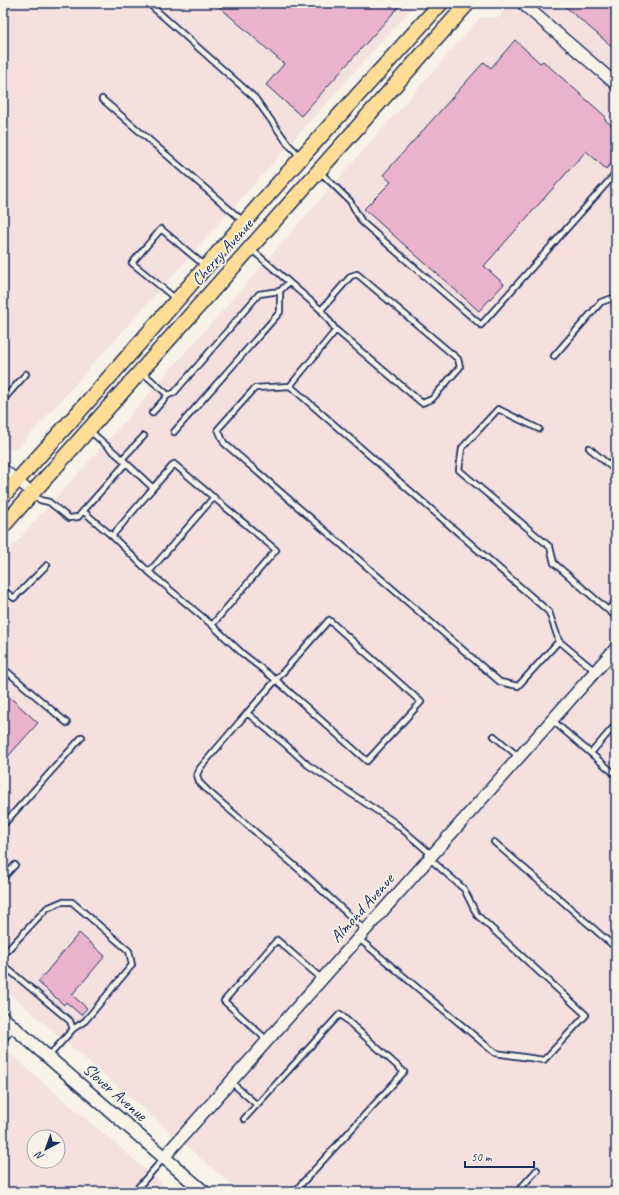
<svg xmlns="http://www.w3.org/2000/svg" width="619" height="1195" viewBox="0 0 619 1195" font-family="Caveat,sans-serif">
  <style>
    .built { fill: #f3e0df; fill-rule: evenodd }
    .building { fill: #e9b3cb; stroke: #1b2f5e }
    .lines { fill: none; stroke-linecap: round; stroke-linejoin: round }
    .service-casing { stroke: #1b2f5e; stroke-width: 8 }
    .minor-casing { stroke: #1b2f5e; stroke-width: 12 }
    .tertiary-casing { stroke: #1b2f5e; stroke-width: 14 }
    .secondary-casing { stroke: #1b2f5e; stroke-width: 15 }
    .primary-casing { stroke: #1b2f5e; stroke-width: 17 }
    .service { stroke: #f7f3e8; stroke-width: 4.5 }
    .minor { stroke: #f7f3e8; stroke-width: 9 }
    .tertiary { stroke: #f7f3e8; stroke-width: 11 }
    .secondary { stroke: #f7f3e8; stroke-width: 12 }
    .primary { stroke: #ffdd96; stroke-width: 14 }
    .labels { text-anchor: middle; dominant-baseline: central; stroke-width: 3.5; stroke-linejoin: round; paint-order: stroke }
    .street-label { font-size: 17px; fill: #1b2f5e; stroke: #f7f3e8 }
  </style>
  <rect width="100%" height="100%" fill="#f7f3e8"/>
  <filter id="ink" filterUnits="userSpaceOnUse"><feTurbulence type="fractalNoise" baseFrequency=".025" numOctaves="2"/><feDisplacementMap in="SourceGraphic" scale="8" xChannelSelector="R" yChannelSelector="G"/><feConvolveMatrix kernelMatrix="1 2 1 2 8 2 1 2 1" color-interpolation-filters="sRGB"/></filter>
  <g filter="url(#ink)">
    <path class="built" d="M3 3H416L18 448 3 449Z
      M511 3H616V1192H240L3 988V557L126 420 480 18 499 17Z
      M3 1048 172 1192H3ZM34 1137H58V1161H34Z"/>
    <path class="building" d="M215 3H402L301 116 266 85 284 64Z
      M561 3H616V50Z
      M515 40 540 63 543 61 606 117 604 119 616 129V158L606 169 586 151 484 266 504 284 479 311 364 209 391 182 383 175 484 62 491 68Z
      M3 691 38 723 3 762Z
      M79 933 105 956 72 995 87 1008 81 1015 66 1002 64 1005 38 982Z"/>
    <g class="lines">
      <defs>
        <path id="service" d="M148 3 255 98 288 144 301 157
          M102 99 243 221
          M320 172 350 201 362 222 481 325 616 173
          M251 249 321 310
          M280 291 289 282
          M176 299 132 263 161 229 204 265
          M554 356 601 302 616 297
          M142 372 168 395 174 393 259 294 280 291V312L174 432
          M290 386 336 330 321 310 351 276 357 274 458 359 460 367 432 399 422 403 336 330
          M3 400 26 374
          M152 413 168 395
          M539 429 498 409 462 448 459 470 550 547 554 563 616 617
          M90 431 122 459 144 436
          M589 448 616 471
          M122 459 153 488 112 536 149 572 212 625 276 550 174 464 153 488
          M34 495 40 500 49 502 69 518 78 517 126 463
          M83 511 112 536
          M149 572 214 497
          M3 590 14 598 47 565
          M608 610 616 601
          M212 625 243 654 276 680 329 620 421 702 367 761 276 680 247 713
          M559 641 549 612 290 386 255 388 218 429 224 443 500 682 518 686 559 641 595 671
          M3 668 67 723
          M552 720 616 775
          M494 736 519 757
          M591 753 616 724
          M3 825 82 737
          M494 842 616 948
          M3 878 15 865
          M365 930 302 872 209 792 199 782 197 775 200 768 247 713 285 744 308 765 394 822 432 855
          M358 938 495 1053 544 1060 586 1015 477 915 464 889 430 859
          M3 955 47 908 61 902H72L129 951 132 965 85 1021 73 1029
          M3 965 70 1021 73 1029 48 1057
          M3 1040 13 1028
          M267 1040 224 1001 277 940 322 979
          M231 1082 257 1105
          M244 1119 340 1014 404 1072 294 1192
          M134 1192 163 1159
          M517 1192 537 1170"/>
        <path id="minor" d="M3 468 32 493"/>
        <path id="tertiary" d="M522 3 616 84
          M164 1157 616 648"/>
        <path id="secondary" d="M3 1018 204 1192"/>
        <path id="primary" d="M3 496C86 405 168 311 248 218 311 145 377 75 441 3
          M3 526 468 3"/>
      </defs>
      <use href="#service" class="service-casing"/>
      <use href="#minor" class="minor-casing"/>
      <use href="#tertiary" class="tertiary-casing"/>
      <use href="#secondary" class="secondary-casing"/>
      <use href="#primary" class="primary-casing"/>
      <use href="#service" class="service"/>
      <use href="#minor" class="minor"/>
      <use href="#tertiary" class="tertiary"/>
      <use href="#secondary" class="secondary"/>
      <use href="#primary" class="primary"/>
    </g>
  </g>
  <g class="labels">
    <g class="street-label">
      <text transform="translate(222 252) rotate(-48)">Cherry Avenue</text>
      <text transform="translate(362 908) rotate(-48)">Almond Avenue</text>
      <text transform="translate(115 1092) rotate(41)">Slover Avenue</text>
    </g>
  </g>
  <rect width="619" height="1195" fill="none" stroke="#f7f3e8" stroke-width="16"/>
  <rect x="8" y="8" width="603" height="1179" fill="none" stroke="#1b2f5e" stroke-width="1.5" filter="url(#ink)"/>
  <g transform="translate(46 1149) rotate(221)"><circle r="19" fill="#f7f3e8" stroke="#9fa5b1"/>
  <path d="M0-3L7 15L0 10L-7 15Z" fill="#1b2f5e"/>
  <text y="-6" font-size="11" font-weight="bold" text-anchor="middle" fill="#1b2f5e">N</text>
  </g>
  <path d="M465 1161v6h69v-6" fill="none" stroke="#1b2f5e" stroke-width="2"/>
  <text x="471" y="1161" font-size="12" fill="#1b2f5e" stroke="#f7f3e8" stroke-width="3" paint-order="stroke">50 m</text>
</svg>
